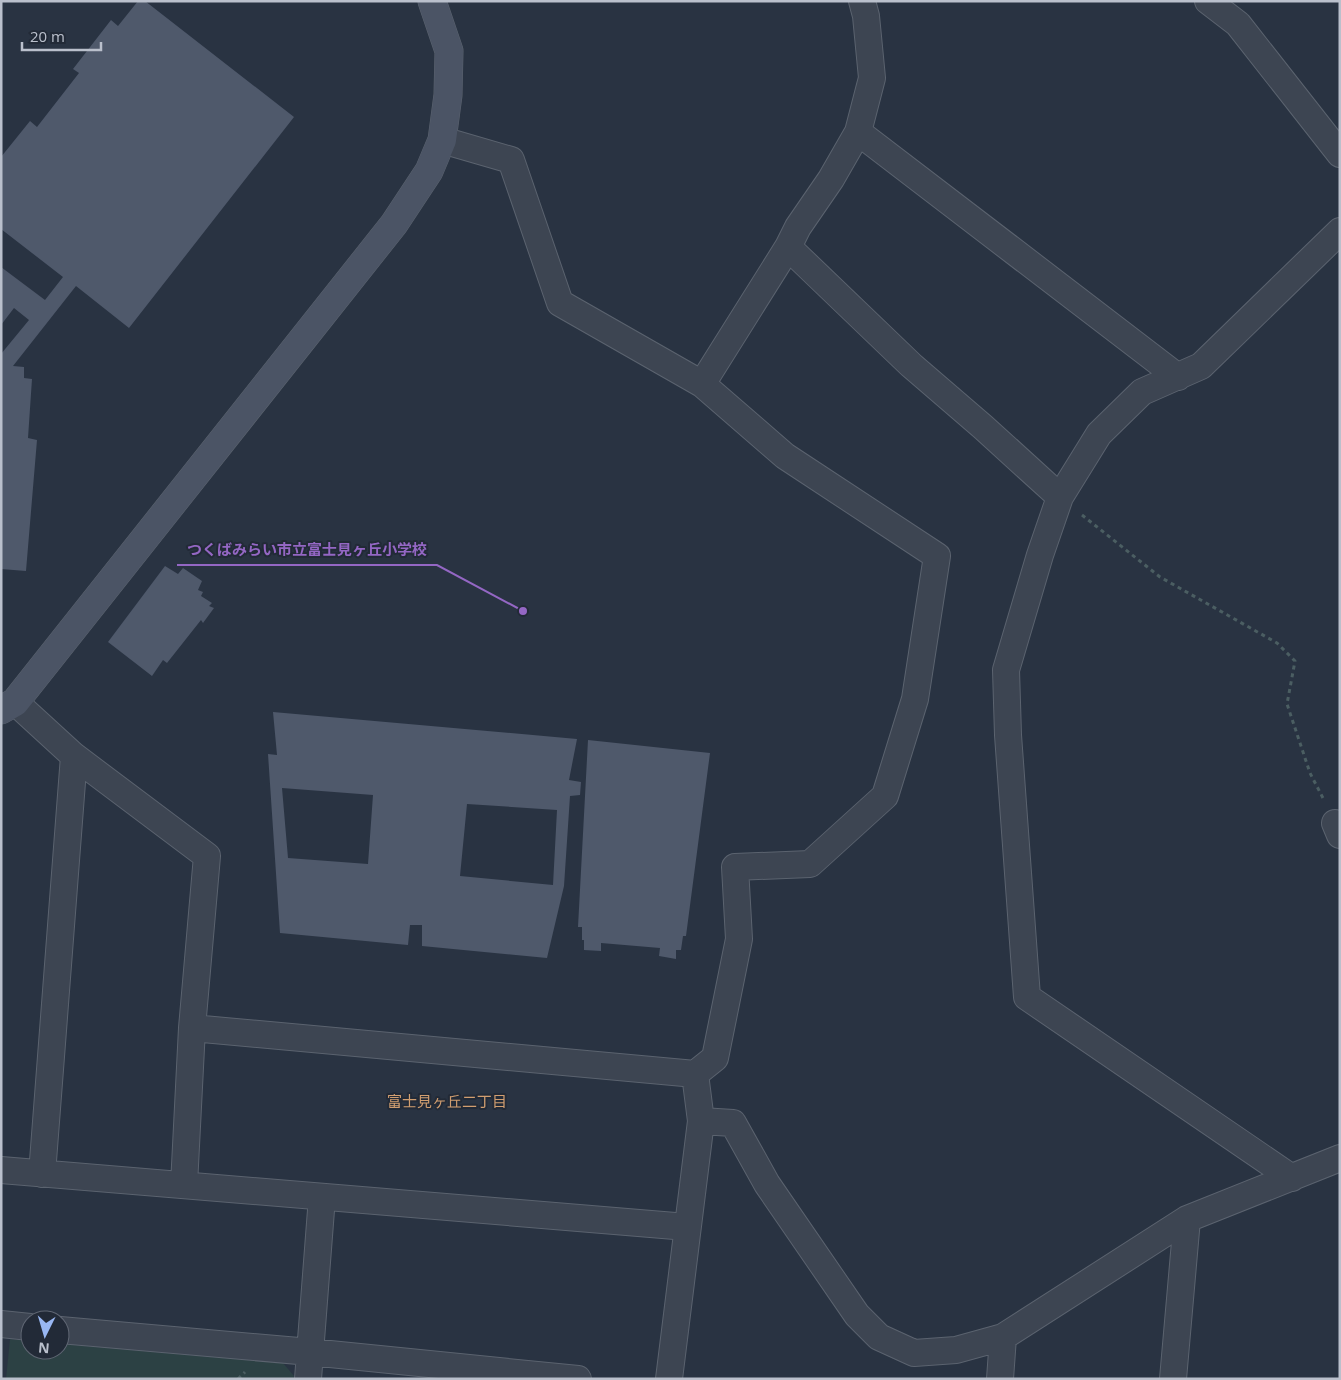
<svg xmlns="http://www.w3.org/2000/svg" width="1341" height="1380" viewBox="0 0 1341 1380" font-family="'Open Sans','Noto Sans JP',sans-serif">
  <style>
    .green { fill: #2c4144 }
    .building { fill: #4f596b; fill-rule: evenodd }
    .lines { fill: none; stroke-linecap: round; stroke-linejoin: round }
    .street-casing { stroke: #5b636f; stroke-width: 28 }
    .secondary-casing { stroke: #5b636f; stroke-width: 29 }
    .path { stroke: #4b5e62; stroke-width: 3; stroke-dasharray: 4 4; stroke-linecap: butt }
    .street { stroke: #3d4552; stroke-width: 26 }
    .secondary { stroke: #4b5465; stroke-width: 28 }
    .labels { text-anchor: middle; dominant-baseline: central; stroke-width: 4; stroke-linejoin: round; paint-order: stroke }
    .neighbourhood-label { font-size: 15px; fill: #d19e70; stroke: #222a37 }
    .leader { fill: none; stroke: #9467c4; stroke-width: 2 }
    .callout-dot { fill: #9467c4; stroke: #222a37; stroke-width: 2 }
    .callout-label { font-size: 15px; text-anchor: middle; font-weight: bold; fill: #9467c4; stroke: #222a37; stroke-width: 4; stroke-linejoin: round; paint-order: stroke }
  </style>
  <rect width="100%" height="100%" fill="#293342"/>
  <path class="green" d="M10 1339 30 1341V1350H60V1344L283 1363 294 1376 293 1379H6Z"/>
  <path class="building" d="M138 1H145L294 117 129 328 76 286 13 366 24 367V378L32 379 28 438 37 440 26 571 1 569V354L29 320 14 308 1 325V267L45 300 63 277 1 229V157L30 121 37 127 79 73 73 69 111 20 118 26Z
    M165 566 178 574 183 568 202 581 198 590 203 592 201 596 212 603 209 606 214 608 203 623 201 620 167 663 163 660 152 676 108 642Z
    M273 712 577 739 569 780 581 782 580 795 570 796 564 886 547 958 422 946V925H410L408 945 280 933 268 754 277 755ZM282 788 373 795 368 864 288 858ZM467 804 557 810 553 885 460 876Z
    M588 740 710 753 686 936H683L681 950H676V959L659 956 660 948 601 943V951L584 950V940H582V927H578Z"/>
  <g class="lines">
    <defs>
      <path id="street" d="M862 1 866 16 872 78 858 132 831 179 798 227 788 247 911 365 983 427 1060 497
        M1208 1 1238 24 1340 154
        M858 132 1178 377
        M442 140 511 160 560 303 702 384 785 456 937 556 915 699 885 796 810 864 735 867 739 939 715 1058 695 1074
        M702 384 788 247
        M15 702 74 756 207 856 192 1028 184 1185
        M1335 823 1340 835
        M192 1028 695 1074 701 1121 669 1379
        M701 1121 733 1123 767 1184 857 1315 879 1337 914 1353 956 1350 1003 1337 1187 1219 1340 1158
        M1 1170 687 1227
        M42 1174 74 756
        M1292 1178 1027 997 1008 735 1006 670 1040 555 1060 497 1099 434 1142 392 1201 366 1340 231
        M1 1324 30 1327
        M60 1330 310 1352 578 1379
        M308 1379 322 1197
        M1000 1379 1003 1337
        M1173 1379 1187 1219"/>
      <path id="secondary" d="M1 710 15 702 394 224 429 171 442 140 448 95 449 51 432 1"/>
    </defs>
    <use href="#street" class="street-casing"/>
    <use href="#secondary" class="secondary-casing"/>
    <path class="path" d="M1082 515 1160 577 1277 643 1295 661 1287 704 1310 773 1324 800
      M238 1379 245 1372"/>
    <use href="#street" class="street"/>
    <use href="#secondary" class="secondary"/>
  </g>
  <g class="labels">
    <g class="neighbourhood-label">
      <text x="447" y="1101">富士見ヶ丘二丁目</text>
    </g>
  </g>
  <path class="leader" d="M523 611L437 565H177"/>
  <circle class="callout-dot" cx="523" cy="611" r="5"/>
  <g class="callout-label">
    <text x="307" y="555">つくばみらい市立富士見ヶ丘小学校</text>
  </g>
  <rect width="1341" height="1380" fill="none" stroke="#bac0cc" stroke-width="5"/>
  <g transform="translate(45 1335) rotate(185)"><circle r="24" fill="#222a37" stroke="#5f6673"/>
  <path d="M0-4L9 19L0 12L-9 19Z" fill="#98b7f3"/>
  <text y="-8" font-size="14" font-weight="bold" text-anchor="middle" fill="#bac0cc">N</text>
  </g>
  <path d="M22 42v8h79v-8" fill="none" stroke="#bac0cc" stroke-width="2.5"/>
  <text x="30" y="42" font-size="15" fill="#bac0cc" stroke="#222a37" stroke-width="4" paint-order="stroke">20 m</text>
</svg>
